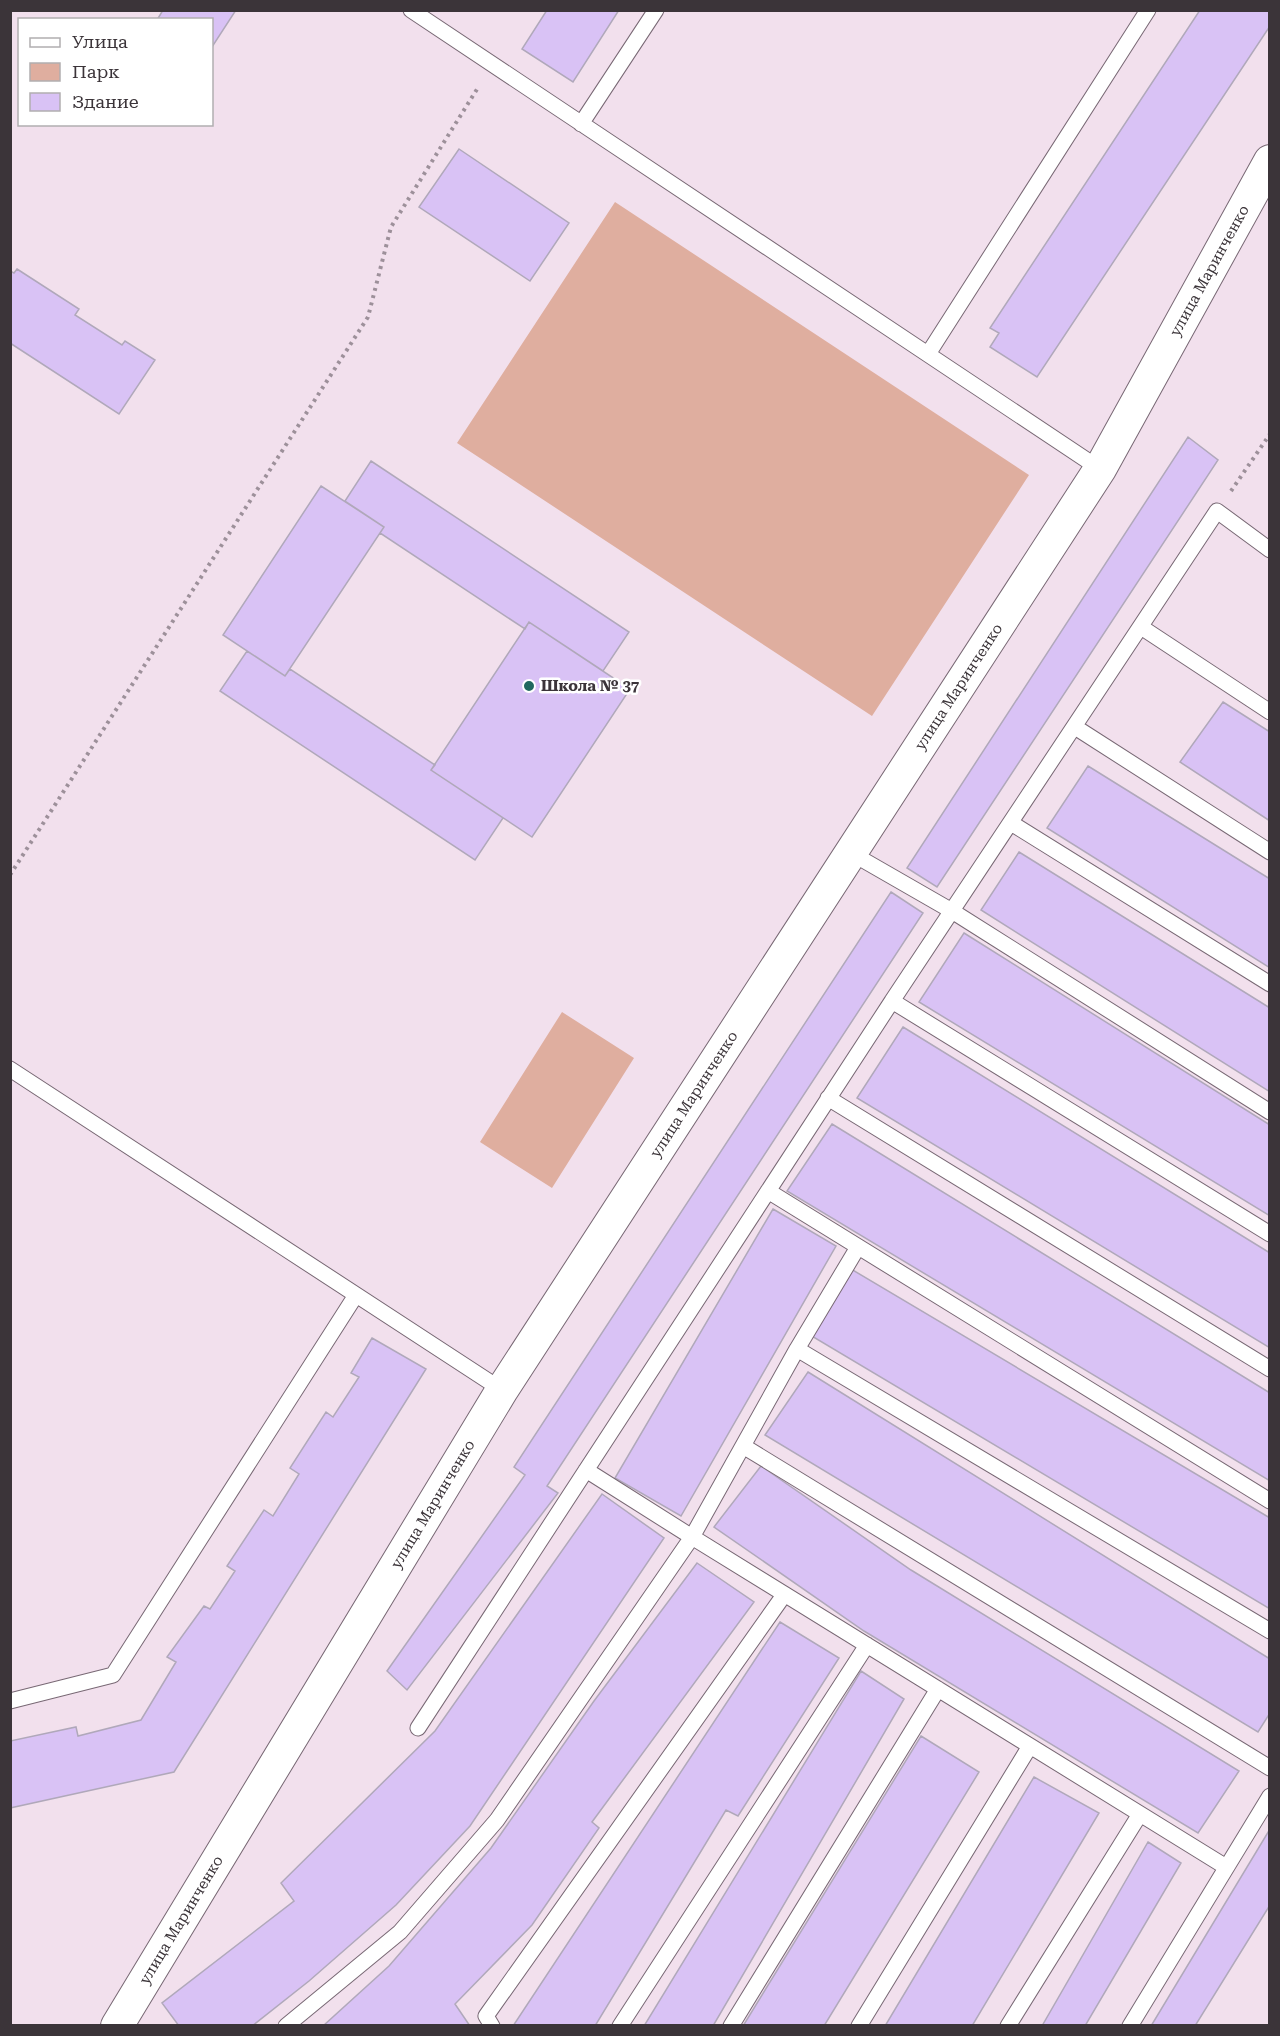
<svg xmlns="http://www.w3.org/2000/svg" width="1280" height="2036" viewBox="0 0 1280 2036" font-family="'Roboto Serif',serif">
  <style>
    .green { fill: #dfae9f }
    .building { fill: #d9c2f5; stroke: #b0a8ba; stroke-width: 1.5 }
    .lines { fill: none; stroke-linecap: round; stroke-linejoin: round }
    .service-casing { stroke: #786874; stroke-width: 17 }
    .minor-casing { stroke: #786874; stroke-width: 34 }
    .path { stroke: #9d909a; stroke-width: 4; stroke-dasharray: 3 4.5; stroke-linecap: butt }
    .service { stroke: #fff; stroke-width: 15 }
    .minor { stroke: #fff; stroke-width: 32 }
    .poi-dot { fill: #20685e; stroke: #fff; stroke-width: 2 }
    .labels { text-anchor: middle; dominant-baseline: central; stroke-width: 5; stroke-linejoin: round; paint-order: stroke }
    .street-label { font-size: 15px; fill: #3b3439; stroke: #fff }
    .poi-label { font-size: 15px; font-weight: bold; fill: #3b3439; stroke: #fff; text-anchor: start }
  </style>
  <rect width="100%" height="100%" fill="#f2e0ed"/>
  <path class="green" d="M615 202 1029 475 872 716 457 443Z
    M562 1012 634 1058 552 1188 480 1142Z"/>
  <path class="building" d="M163 10H236L212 47V20H157Z
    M547 10H619L573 82 522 49Z
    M1200 10H1270V26L1037 377 990 347 999 333 990 328Z
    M459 149 569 223 530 281 419 207Z
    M17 269 79 309 75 315 122 345 125 341 155 360 119 414 10 343V271L14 273Z
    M1188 437 1218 460 937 887 907 868Z
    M371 461 629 632 603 671 529 622 525 629 380 533 384 527 345 501Z
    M321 486 384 527 285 676 223 635Z
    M529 622 630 689 532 837 431 770Z
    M247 651 285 676 290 669 435 765 431 770 503 818 475 860 220 691Z
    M1223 702 1270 732V821L1180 762Z
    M1088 766 1270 879V968L1047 828Z
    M1019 852 1270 1008V1092L981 910Z
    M891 892 923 913 547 1486 558 1493 407 1690 387 1671 525 1475 514 1467Z
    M964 933 1270 1125V1216L919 1002Z
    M903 1027 1270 1253V1348L857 1098Z
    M832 1124 1270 1393V1481L787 1191Z
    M773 1209 836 1246 681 1516 615 1478Z
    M851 1269 1270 1518V1609L810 1335Z
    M372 1338 426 1369 174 1772 10 1808V1741L76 1727 78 1736 141 1720 176 1662 167 1657 204 1606 210 1609 235 1571 227 1566 264 1510 273 1516 299 1474 290 1468 326 1412 333 1417 359 1377 351 1373Z
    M808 1372 1270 1659V1713L1258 1732 765 1435Z
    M761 1466 911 1570 1239 1771 1198 1833 864 1631 714 1527Z
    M602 1494 664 1538 470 1826 396 1905 309 1981 252 2026H179L162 2003 294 1901 281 1883 435 1731Z
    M697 1563 754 1602 592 1822 599 1828 532 1925 455 2004 470 2026H323L389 1966 491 1848 594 1701Z
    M780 1622 839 1658 738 1816 726 1810 595 2026H513Z
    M861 1671 904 1699 713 2026H644Z
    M921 1736 979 1772 824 2026H743Z
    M1034 1777 1099 1813 972 2026H885Z
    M1270 1829V1905L1195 2026H1151Z
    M1148 1842 1181 1863 1085 2026H1042Z"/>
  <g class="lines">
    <defs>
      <path id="service" d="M411 10 1100 469
        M581 124 656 10
        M928 354 1148 10
        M1270 550 1217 511 892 1001 1270 1234
        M1141 627 1270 712
        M1075 727 1270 852
        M1011 823 1270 984
        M851 853 952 911 1270 1112
        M10 1069 502 1390
        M828 1098 1270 1369
        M768 1191 1270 1501
        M797 1349 858 1247
        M743 1446 1270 1768
        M586 1470 692 1537 797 1349 1270 1631
        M10 1701 113 1675 356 1295
        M418 1728 892 1001
        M286 2026 400 1932 497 1820 692 1537 1226 1867
        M492 2026 486 2016 784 1595
        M620 2026 867 1645
        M731 2026 938 1689
        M859 2026 1030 1746
        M1008 2026 1140 1814
        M1130 2026 1270 1796"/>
      <g id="minor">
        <path id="s1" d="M117 2026 502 1390 1100 469 1270 161"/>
      </g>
    </defs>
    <use href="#service" class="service-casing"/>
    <use href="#minor" class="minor-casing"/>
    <path class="path" d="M1231 491 1270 434
      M10 875 368 317 391 227 479 86"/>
    <use href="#service" class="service"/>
    <use href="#minor" class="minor"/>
  </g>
  <circle class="poi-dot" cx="529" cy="686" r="6"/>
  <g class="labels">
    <g class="street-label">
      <text stroke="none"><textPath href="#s1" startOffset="2068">улица Маринченко</textPath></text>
      <text stroke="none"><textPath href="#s1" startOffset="1582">улица Маринченко</textPath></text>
      <text stroke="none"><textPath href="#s1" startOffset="1096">улица Маринченко</textPath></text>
      <text stroke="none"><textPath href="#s1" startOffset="610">улица Маринченко</textPath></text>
      <text stroke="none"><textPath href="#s1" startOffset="124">улица Маринченко</textPath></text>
    </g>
    <g class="poi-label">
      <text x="541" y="686">Школа № 37</text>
    </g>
  </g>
  <rect width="1280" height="2036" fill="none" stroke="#3b3439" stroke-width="24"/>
  <rect x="18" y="18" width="195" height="108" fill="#ffffff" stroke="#b1aeb0" stroke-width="1.5"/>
  <rect x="30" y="38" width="30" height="9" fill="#ffffff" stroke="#b1aeb0" stroke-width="1.5"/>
  <text x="72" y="48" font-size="18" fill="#3b3439">Улица</text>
  <rect x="30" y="63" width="30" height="18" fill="#dfae9f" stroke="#b1aeb0" stroke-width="1.5"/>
  <text x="72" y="78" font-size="18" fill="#3b3439">Парк</text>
  <rect x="30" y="93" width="30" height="18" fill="#d9c2f5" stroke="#b1aeb0" stroke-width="1.5"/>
  <text x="72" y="108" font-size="18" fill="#3b3439">Здание</text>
</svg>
